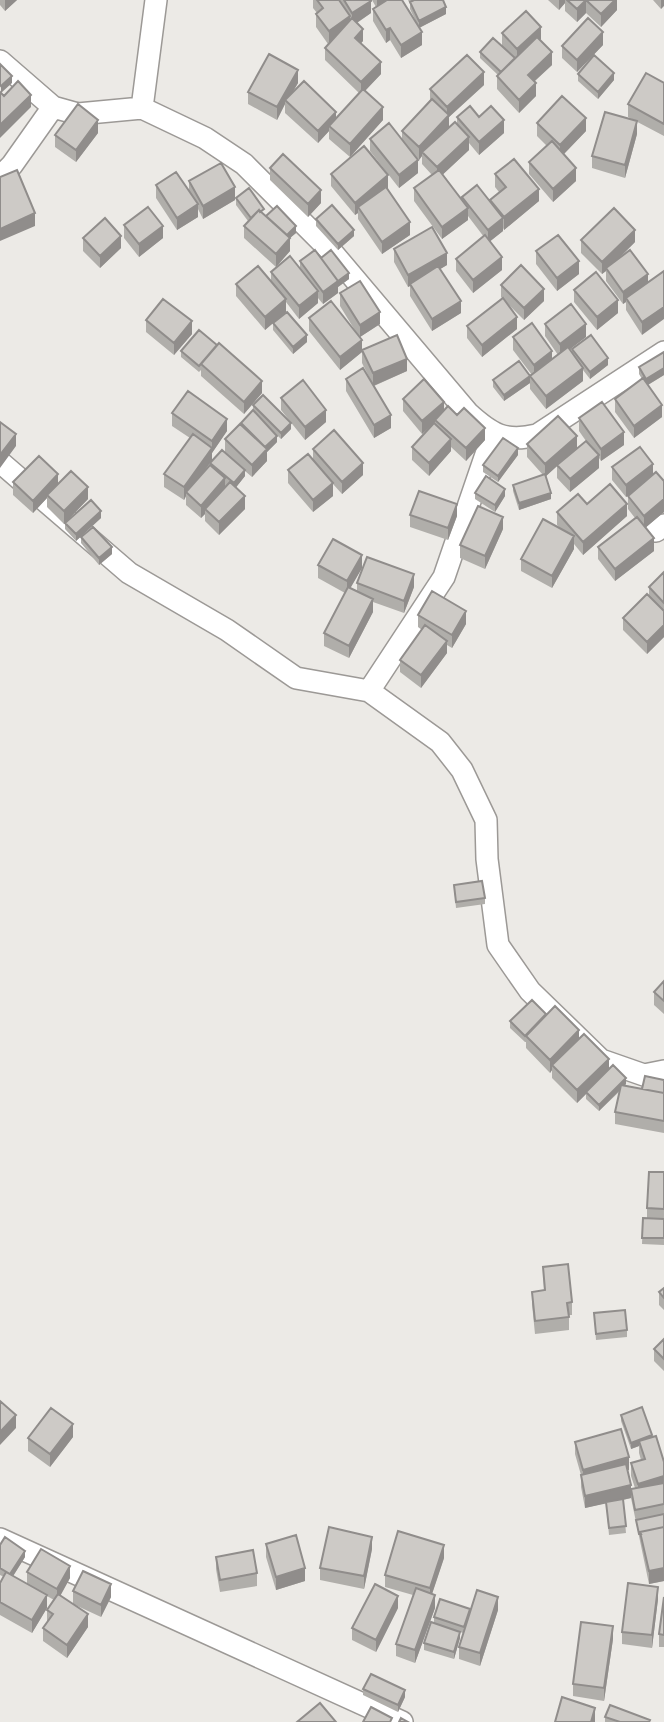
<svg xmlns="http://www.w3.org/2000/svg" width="664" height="1722" viewBox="0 0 664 1722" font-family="Commissioner,sans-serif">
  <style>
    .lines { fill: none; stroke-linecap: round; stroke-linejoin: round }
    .street-casing { stroke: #9c9996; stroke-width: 24 }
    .street { stroke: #fff; stroke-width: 21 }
    .wall { fill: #b0aeaa }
    .shaded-wall { fill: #908d8b }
    .building { fill: #cdcac6; stroke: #908d8b; stroke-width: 2 }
  </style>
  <rect width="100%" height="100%" fill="#eceae6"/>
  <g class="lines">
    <defs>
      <path id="street" d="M0 61 53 107 78 114 142 108 205 138 244 164 331 251 468 413C491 434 505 443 537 435L664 352
        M142 108 156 0
        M0 177 12 165 53 107
        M0 462 129 573 227 630 296 678 369 691 440 742 462 770 486 820 487 859 498 945 530 991 601 1060 644 1075 664 1071
        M656 531 664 525
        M369 691 444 577 493 434
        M0 1539 402 1722"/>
    </defs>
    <use href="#street" class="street-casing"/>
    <use href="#street" class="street"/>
  </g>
  <path class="wall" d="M0 0H17L5 11 0 5Z
    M313 0H371V13L357 23 363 41 361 43 381 74 365 91 383 120 350 157 329 139V131L318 143 285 113V104L277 120 248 104V92L298 83 291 94 336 118 359 93 325 60V48L328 44 316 27V14L317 13 313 8Z
    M372 0H402L422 45 401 58 390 40 386 43 373 21V9L376 7Z
    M408 0H443L446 14 419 28 410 9V4Z
    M548 0H617V10L601 27 586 13 577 22 565 11V3L559 10Z
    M653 0H664L661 9Z
    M502 33 541 39 540 40 552 65 535 81 536 96 519 113 497 89V76L498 75 480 58V52L502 46Z
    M603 45 577 72 562 58V46Z
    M578 74 614 80 598 99 578 81Z
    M664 83V136L628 117V104Z
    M484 85 449 117V127L457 125V117H479L504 133 479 155 469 143V150L443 174 462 201V197L490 203V200L499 192 495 187V174L539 201 504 230 503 228V231L490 241 502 270 473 293 456 271V259L484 237 468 216V220L442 239 414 201V188L432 175 422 164V156L419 160 414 155 418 173 399 188 370 151V139H402V131L430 100V89Z
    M537 123 586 131 564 154 576 181 553 202 529 174V162L547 146 537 136Z
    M98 133 76 162 55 147V135Z
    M637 134 625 178 592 168V156Z
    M270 168 321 203 308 217 270 180Z
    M331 174 388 188 387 189 410 235 382 254 358 219V213L355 215 331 186Z
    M189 181 235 200 203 219 198 209V217L177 230 156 198V185L189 191Z
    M236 198 266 217 296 233 290 238V251L276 267 244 238V226L248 221 236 205Z
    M316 219 354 236 338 250 316 226Z
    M124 225 163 238 139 257 124 238Z
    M83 238 121 248 100 268 83 251Z
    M581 240 635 242 618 259 648 274 642 335 626 310V302L623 304 606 281V271L602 274 581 253Z
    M394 249 447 265 440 269 461 313 432 331 410 296V286L408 287 394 262Z
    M536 251 579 274 557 291 536 264Z
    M321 258 349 279 338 287V293L323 304 318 298V303L299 319 286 302V312L265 330 236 296V284L271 282V272L300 269V261Z
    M501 285 544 301 524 320 506 302 517 329 482 357 467 338V326L502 298 501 297Z
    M574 290 618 313 597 330 574 302Z
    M340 293 380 324 360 337 362 352 340 370 309 331V318L359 337 340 306Z
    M146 320 192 334 174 355 146 332Z
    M273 323 307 342 293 354 273 330Z
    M545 324 586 337 569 349 572 353V349L608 365 590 379 583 370V381L546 409 530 389V376L532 375 513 350V337L552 359 558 355 545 336Z
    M362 350 407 371 374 386 391 428 374 438 346 391V379L371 381 362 363Z
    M181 351 262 393 244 414 201 376V370L199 372 181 357Z
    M639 367 664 375 648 385 662 417 634 438 615 412V399L642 379 639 374Z
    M493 380 530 383 504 401 493 387Z
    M281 398 326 422 305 440 281 410Z
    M403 399 444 410 485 440 466 461 451 447V451L429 476 412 460V447L432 425 422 434 403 411Z
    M253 405 291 429 281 439 269 427 277 442 267 452V461L252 477 245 471V476L236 487 245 509 219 535 205 521V514L201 518 186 505V496L184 500 164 487V474L190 438 172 426V413L227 431 212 453V460L201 476 210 466V463L225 452V439L253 411Z
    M579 418 624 445 601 461 599 458V468L570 492 557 478V466L546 476 551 499 519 510 513 491V485L543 475 527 457V444L577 448 566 458 586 441 579 431Z
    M313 449 363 475 342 494 333 484V496L313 512 288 483V470L313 459Z
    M518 455 498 482 483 472V465Z
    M612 467 653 474 664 481V512L645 528 654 551 615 581 598 559V547L635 518 628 509V496L634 491 626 497 612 480Z
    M13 482 88 499 64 524 47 507V498L33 513 13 495Z
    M475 493 505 496 495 512 475 499Z
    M587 504 627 516 583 555 574 544V549L552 588 521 571V559L560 528 557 525V512Z
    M410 515 457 516 448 540 410 527Z
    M101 518 76 541 65 529V523Z
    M503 529 485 569 460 558V545Z
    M81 537 112 554 99 565 81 543Z
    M318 565 362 568 350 588 357 592V583L414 587 404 613 373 602V612L349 658 324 646V633L345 593 318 578Z
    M664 572V637L647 654 623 630V618L649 595V587Z
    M418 615 466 624 452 648 447 645V653L421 688 400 672V660L422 630 418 627Z
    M454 885 485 898V904L456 908Z
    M664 981V1014L654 1005V992Z
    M510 1021 579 1038 609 1070 626 1084 625 1085 642 1089 664 1080V1133L615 1124V1112L620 1091 599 1111 586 1099V1094L577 1103 552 1078V1070L550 1073 526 1048V1042H525L510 1028Z
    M664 1172V1245L642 1244 643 1218 647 1219V1208Z
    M543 1267 572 1302V1315H569V1330L535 1334 532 1304V1292L544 1290Z
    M664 1288V1310L659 1305V1292Z
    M594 1313 627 1330V1337L596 1340Z
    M664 1339V1371L654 1361V1349Z
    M621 1415 652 1437 664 1462V1581L649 1584 631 1498 623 1500 626 1533 609 1535 606 1503 585 1508 581 1487V1475L575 1454V1442L629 1470H627L631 1489 635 1488 631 1476V1463L641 1460 639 1453V1446L631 1449 621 1421Z
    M73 1437 50 1467 28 1451V1438Z
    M266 1544 305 1581 276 1590 266 1557Z
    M0 1545 25 1557 13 1576 27 1584V1572L70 1578 60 1595 88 1627 67 1658 43 1641V1628L47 1622V1610L54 1600 47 1596V1608L32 1633 0 1615V1581L1 1582 4 1577 0 1575Z
    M372 1549 364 1589 320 1580V1568Z
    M216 1557 257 1573V1586L220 1592 216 1569Z
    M444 1558 432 1594 435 1608 415 1663 396 1656V1644L413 1595 385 1587V1575Z
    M73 1591 111 1597 101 1617 73 1604Z
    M664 1597V1647H659V1634Z
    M658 1599 652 1648 622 1644V1632Z
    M398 1608 376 1652 352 1640V1628Z
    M470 1609 498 1610 480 1666 459 1659V1647L463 1633 460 1632V1638L454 1659 424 1650V1643L434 1623V1617Z
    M613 1639 604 1701 573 1696V1684Z
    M363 1689 405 1697 398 1712 363 1695Z
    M605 1717 650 1722H605Z"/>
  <path class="shaded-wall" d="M5 0H17L5 11Z
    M377 0H390L377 8Z
    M559 0H565V3L559 10Z
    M586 0V13L577 22V9Z
    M615 0H617V10L601 27V14Z
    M661 0H664V6L661 9Z
    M371 1V13L352 26V13Z
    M446 7V14L419 28V21Z
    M350 16V28L329 44V31Z
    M541 27V39L517 62V49Z
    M390 28V40L386 43V30Z
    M363 29V41L355 50V38Z
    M422 32V45L401 58V45Z
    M603 32V45L577 72V60Z
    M552 52V65L528 87V75Z
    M381 62V74L361 95V82Z
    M298 70V83L287 102 285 100V104L277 120V107Z
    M484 72V85L449 117V128L422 152V156L419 160V147L447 118V107Z
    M614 73V80L598 99V92Z
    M12 76V83L1 93V86Z
    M536 83V96L519 113V100Z
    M31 95V107L0 138V125Z
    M383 107V120L350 157V144Z
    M336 112V124L329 126V131L318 143V131Z
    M586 118V131L560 158V145Z
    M98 120V133L76 162V150Z
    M504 120V133L479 155V142Z
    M637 121V134L625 178V165Z
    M469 137V150L437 180V167Z
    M418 160V173L399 188V175Z
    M576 168V181L553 202V189Z
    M388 175V188L361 211 358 207V213L355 215V203Z
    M235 187V200L203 219V206Z
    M539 189V201L504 230V217Z
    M321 190V203L308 217V204Z
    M198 204V217L177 230V218Z
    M468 208V220L442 239V227Z
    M35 213V226L0 241V229Z
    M503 218V231L488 243V230Z
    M410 222V235L382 254V242Z
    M163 226V238L139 257V244Z
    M296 226V233L290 238V251L276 267V254L285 236Z
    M354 230V236L338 250V244Z
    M635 230V242L607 270 606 268V271L602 274V262Z
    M121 236V248L100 268V256Z
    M447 253V265L412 286 410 284V286L408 287V275Z
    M502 257V270L473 293V280Z
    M579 261V274L557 291V278Z
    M349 273V279L338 287V281Z
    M648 274V286L626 298V302L623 304V292Z
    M338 281V293L323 304V292Z
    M544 289V301L524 320V308Z
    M318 291V303L299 319V306Z
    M286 299V312L265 330V317Z
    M618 300V313L597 330V317Z
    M461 301V313L432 331V319Z
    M664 307V319L642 335V322Z
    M380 312V324L360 337V325Z
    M517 317V329L482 357V345Z
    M192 321V334L174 355V343Z
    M586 324V337L560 357V344Z
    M307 335V342L293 354V347Z
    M362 340V352L340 370V357Z
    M552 351V364L534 378V365Z
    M608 358V365L590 379V372Z
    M407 359V371L373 386V373Z
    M583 368V381L546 409V396Z
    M664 368V375L646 386V379Z
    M530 376V383L504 401V395Z
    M262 381V393L244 414V402Z
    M444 402V414L435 420V422L422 434V421Z
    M662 405V417L634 438V426Z
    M326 410V422L305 440V427Z
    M391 415V428L374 438V425Z
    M227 419V431L212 453V441Z
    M291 423V429L281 439V433Z
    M485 428V440L466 461V448Z
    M624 432V445L601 461V449Z
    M16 434V446L0 468V455Z
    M277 436V442L267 452V461L252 477V465L265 447Z
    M577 436V448L545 477V464Z
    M451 439V451L429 476V463Z
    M212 448V460L188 494 186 492V496L184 500V487Z
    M518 448V455L498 482V476Z
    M599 455V468L570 492V479Z
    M363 463V475L342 494V482Z
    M653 464V476L626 497V485Z
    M245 470V476L234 490V483Z
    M58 474V487L47 495V498L33 513V501Z
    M225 478V491L205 509V514L201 518V506Z
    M333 483V496L313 512V500Z
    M88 487V499L64 524V511Z
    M505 489V496L495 512V505Z
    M551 493V499L519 510V503Z
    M245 496V509L219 535V522Z
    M664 499V512L644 529V516Z
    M457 504V516L448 540V528Z
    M627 504V516L583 555V542Z
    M101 511V518L76 541V534Z
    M503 517V529L485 569V556Z
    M574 536V549L552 588V576Z
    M654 538V551L615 581V569Z
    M112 547V554L99 565V558Z
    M362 555V568L347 594V581Z
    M414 574V587L404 613V601Z
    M373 599V612L349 658V646Z
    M466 611V624L452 648V635Z
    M664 625V637L647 654V642Z
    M447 641V653L421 688V675Z
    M579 1030V1043L552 1065V1070L550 1073V1060Z
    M609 1059V1071L577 1103V1090Z
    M626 1078V1084L599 1111V1105Z
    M16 1415V1428L0 1445V1432Z
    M73 1424V1437L50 1467V1454Z
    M652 1435V1442L639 1441V1446L631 1449V1443Z
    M629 1457V1470L583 1482V1470Z
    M664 1476V1488L638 1496V1484Z
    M631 1485V1498L585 1508V1496Z
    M372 1537V1549L364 1589V1576Z
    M444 1545V1558L430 1600V1588Z
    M25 1551V1557L10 1581V1574Z
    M70 1566V1578L57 1602V1589Z
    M305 1568V1581L276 1590V1577Z
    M664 1568V1581L649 1584V1571Z
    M111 1584V1597L101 1617V1605Z
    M658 1587V1599L652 1648V1635Z
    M47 1595V1608L32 1633V1620Z
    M435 1595V1608L415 1663V1650Z
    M398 1596V1608L376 1652V1640Z
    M498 1597V1610L480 1666V1653Z
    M88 1614V1627L67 1658V1645Z
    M613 1626V1639L604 1701V1688Z
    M460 1632V1638L454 1659V1652Z
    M405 1690V1697L398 1712V1705Z
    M595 1708V1722H591Z"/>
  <path class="building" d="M317 0H339L350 16 329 31 316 14 323 8Z
    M344 0H371V1L352 13Z
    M387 0H402L422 32 401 45 390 28 386 30 373 9Z
    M414 0H443L446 7 419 21 410 2Z
    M567 0H615L601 14 586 0 577 9Z
    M526 11 541 27 517 49 502 33Z
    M352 18 363 29 355 38 381 62 361 82 325 48Z
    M588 18 603 32 577 60 562 46Z
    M537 37 552 52 528 75 536 83 519 100 497 76Z
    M493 38 515 58 501 72 480 52Z
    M269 54 298 70 277 107 248 92Z
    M467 55 484 72 447 107 430 89Z
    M594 55 614 73 598 92 578 74Z
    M0 64 12 76 1 86 0 85Z
    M646 73 664 83V124L628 104Z
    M18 81 31 95 0 125V92L4 96Z
    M304 81 336 112 318 131 285 100Z
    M363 89 383 107 350 144 329 126Z
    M562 96 586 118 560 145 537 123Z
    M432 99 449 115 419 147 402 131Z
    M78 104 98 120 76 150 55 135Z
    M470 106 479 117 491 106 504 120 479 142 457 117Z
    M605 112 637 121 625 165 592 156Z
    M455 122 469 137 437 167 422 152Z
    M389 123 418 160 399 175 370 139Z
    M552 141 576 168 553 189 529 162Z
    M364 146 388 175 355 203 331 174Z
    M283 154 321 190 308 204 270 168Z
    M514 159 539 189 504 217 490 200 506 187 495 174Z
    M221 163 235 187 203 206 189 181Z
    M17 170 35 213 0 229V177Z
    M439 170 468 208 442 227 414 188Z
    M176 172 198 204 177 218 156 185Z
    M477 185 503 218 488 230 462 197Z
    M386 187 410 222 382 242 358 207Z
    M249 188 264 209 260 212 259 210 251 218 236 198Z
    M332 205 354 230 338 244 316 219Z
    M277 206 296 226 287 235 266 216Z
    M148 207 163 226 139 244 124 225Z
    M614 208 635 230 602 262 581 240Z
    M259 210 290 238 276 254 244 226Z
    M105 218 121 236 100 256 83 238Z
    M432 227 447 253 408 275 394 249Z
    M485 235 502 257 473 280 456 259Z
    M558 235 579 261 557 278 536 251Z
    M315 250 338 281 323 292 300 261Z
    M331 250 349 273 338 281 321 258Z
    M630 250 648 274 623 292 606 268Z
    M290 256 318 291 299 306 271 272Z
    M521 265 544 289 524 308 501 285Z
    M258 266 286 299 265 317 236 284Z
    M438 266 461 301 432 319 410 284Z
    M664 271V307L642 322 626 298Z
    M596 272 618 300 597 317 574 290Z
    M360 281 380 312 360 325 340 293Z
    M503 298 517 317 482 345 467 326Z
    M163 299 192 321 174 343 146 320Z
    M331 301 362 340 340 357 309 318Z
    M571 304 586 324 560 344 545 324Z
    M287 312 307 335 293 347 273 323Z
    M532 323 552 351 534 365 513 337Z
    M199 330 217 345 199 366 181 351Z
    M397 335 407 359 373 373 362 350Z
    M591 335 608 358 590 372 572 349Z
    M219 343 262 381 244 402 201 364Z
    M568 347 583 368 546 396 530 376Z
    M664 352V368L646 379 639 367Z
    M519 361 530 376 504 395 493 380Z
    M363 368 391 415 374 425 346 379Z
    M643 378 662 405 634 426 615 399Z
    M424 379 444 402 422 421 403 399Z
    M303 380 326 410 305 427 281 398Z
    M188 391 227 419 212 441 172 413Z
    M263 395 291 423 281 433 253 405Z
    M602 402 624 432 601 449 579 418Z
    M448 406 457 415 464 408 485 428 466 448 435 420Z
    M253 410 277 436 265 447 241 423Z
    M558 416 577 436 545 464 527 444Z
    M0 422 16 434 0 455Z
    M434 423 451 439 429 463 412 447Z
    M240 424 267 449 252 465 225 439Z
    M334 430 363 463 342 482 313 449Z
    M193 434 212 448 184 487 164 474Z
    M503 438 518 448 498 476 483 465Z
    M586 441 599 455 570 479 557 465Z
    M640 447 653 464 626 485 612 467Z
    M222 450 245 470 234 483 210 463Z
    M308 454 333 483 313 500 288 470Z
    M39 456 58 474 33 501 13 482Z
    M210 465 225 478 201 506 186 492Z
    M71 471 88 487 64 511 47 495Z
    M656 472 664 481V499L644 516 628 496Z
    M545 474 551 493 519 503 513 485Z
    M486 476 505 489 495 505 475 493Z
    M230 482 245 496 219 522 205 509Z
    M610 484 627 504 583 542 557 512 578 494 587 504Z
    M419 491 457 504 448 528 410 515Z
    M91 500 101 511 76 534 65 523Z
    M478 506 503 517 485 556 460 545Z
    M637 517 654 538 615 569 598 547Z
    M543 519 574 536 552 576 521 559Z
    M93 527 112 547 99 558 81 537Z
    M333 539 362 555 347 581 318 565Z
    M367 557 414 574 404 601 357 583Z
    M664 572V603L649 587Z
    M348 587 373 599 349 646 324 633Z
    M432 591 466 611 452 635 418 615Z
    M647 594 664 611V625L647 642 623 618Z
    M425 625 447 641 421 675 400 660Z
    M482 881 485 898 456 902 454 885Z
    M664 981V1001L654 992Z
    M532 1000 546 1014 525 1036 510 1021Z
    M555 1006 579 1030 550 1060 526 1036Z
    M584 1034 609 1059 577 1090 552 1065Z
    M613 1065 626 1078 599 1105 586 1092Z
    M645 1076 664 1080V1093L642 1089Z
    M621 1085 664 1093V1121L615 1112Z
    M649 1172H664V1209L647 1208Z
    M643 1218 664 1219V1238H642Z
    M568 1264 572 1302 567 1303 569 1317 535 1321 532 1292 545 1290 543 1267Z
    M664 1288V1298L659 1292Z
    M625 1310 627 1330 596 1334 594 1313Z
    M664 1339V1359L654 1349Z
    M0 1401 16 1415 0 1432Z
    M642 1407 652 1435 631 1443 621 1415Z
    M51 1408 73 1424 50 1454 28 1438Z
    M621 1429 629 1457 583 1470 575 1442Z
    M656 1436 664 1462V1476L638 1484 631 1463 645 1459 639 1441Z
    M626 1464 631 1485 585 1496 581 1475Z
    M664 1483V1504L635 1510 631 1489Z
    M623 1499 626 1526 609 1528 606 1502Z
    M664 1514V1527L640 1532 641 1534H639L636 1520Z
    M329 1527 372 1537 364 1576 320 1568Z
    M664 1527V1568L649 1571 640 1532Z
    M398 1531 444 1545 430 1588 385 1575Z
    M296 1535 305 1568 276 1577 266 1544Z
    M5 1537 25 1551 10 1574 0 1568V1545Z
    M41 1549 70 1566 57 1589 27 1572Z
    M253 1550 257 1573 220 1580 216 1557Z
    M83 1571 111 1584 101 1605 73 1591Z
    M6 1572 47 1595 32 1620 0 1602V1583Z
    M628 1583 658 1587 652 1635 622 1632Z
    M375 1584 398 1596 376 1640 352 1628Z
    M416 1588 435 1595 415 1650 396 1644Z
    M477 1590 498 1597 480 1653 459 1647Z
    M58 1594 88 1614 67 1645 43 1628 53 1614 47 1610Z
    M664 1597V1635L659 1634Z
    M440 1599 470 1609 464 1627 434 1617Z
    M431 1622 460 1632 454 1652 424 1643Z
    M581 1622 613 1626 604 1688 573 1684Z
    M371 1674 405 1690 398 1705 363 1689Z
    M562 1697 595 1708 591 1722H555Z
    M320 1703 336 1722H297Z
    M610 1705 650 1720 649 1722H620L605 1717Z
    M371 1707 392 1718 390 1722H363Z
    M401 1718 408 1722H399Z"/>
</svg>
